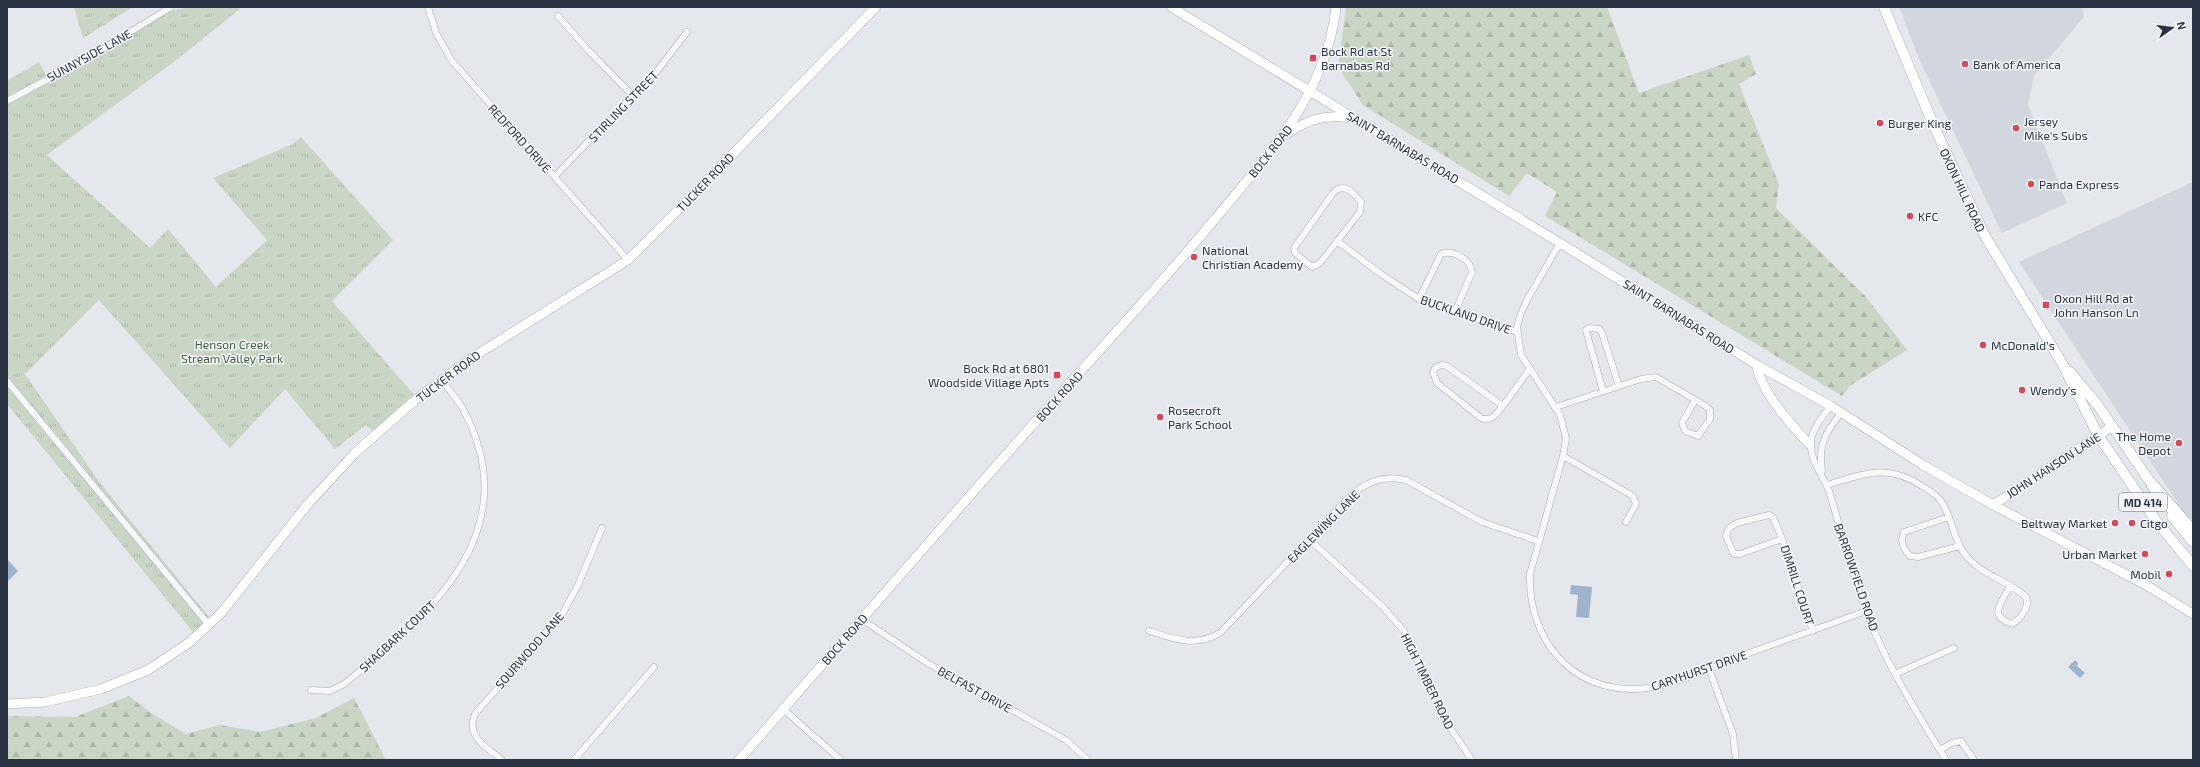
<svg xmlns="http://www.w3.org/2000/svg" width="2200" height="767" viewBox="0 0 2200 767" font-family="'Exo 2',sans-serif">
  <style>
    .built { fill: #d2d6de }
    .grass { fill: url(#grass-tufts) }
    .forest { fill: url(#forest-firs) }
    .water { fill: #9fb4cc }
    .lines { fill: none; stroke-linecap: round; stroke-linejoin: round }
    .street-casing { stroke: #a9aeb7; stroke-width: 7 }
    .secondary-casing { stroke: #a9aeb7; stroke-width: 10 }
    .primary-casing { stroke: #a3abb8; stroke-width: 11 }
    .highway-casing { stroke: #8b94a3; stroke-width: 13 }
    .street { stroke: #f7f8fa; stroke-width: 6 }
    .secondary { stroke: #fff; stroke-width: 9 }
    .primary { stroke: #fff; stroke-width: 10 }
    .highway { stroke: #fff; stroke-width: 12 }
    .poi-dot { fill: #d1495b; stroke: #f4f6f9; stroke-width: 1.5 }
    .labels { text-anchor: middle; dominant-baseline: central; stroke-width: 3; stroke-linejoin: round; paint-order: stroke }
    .shield { fill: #f4f6f9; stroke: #676e7b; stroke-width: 1 }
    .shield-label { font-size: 11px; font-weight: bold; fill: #2b3445 }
    .poi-label { font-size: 12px; fill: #2b3445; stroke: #f4f6f9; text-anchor: start }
    .street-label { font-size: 12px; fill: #2b3445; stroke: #f4f6f9 }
    .park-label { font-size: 12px; fill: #3f6138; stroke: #f4f6f9 }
  </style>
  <defs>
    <pattern id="grass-tufts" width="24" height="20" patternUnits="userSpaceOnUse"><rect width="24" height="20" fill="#c9d6c5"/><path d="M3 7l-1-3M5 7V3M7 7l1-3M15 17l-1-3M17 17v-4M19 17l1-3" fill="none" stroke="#adb8ab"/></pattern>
    <pattern id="forest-firs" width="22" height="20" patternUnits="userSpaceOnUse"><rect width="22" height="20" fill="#c9d6c5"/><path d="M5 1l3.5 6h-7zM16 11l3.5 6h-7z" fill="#adb8ab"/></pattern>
  </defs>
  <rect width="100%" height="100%" fill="#e4e7ec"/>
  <path class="built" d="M1899 7H2082L2084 17 2034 76 2028 105 2067 203 2002 233 1919 59Z
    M2193 182V520L2185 514 2019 262Z"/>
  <path class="grass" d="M74 7H133L83 38Z
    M194 7H242L179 58 47 155 150 248 168 229 216 287 267 240 213 178 293 144 301 137 393 240 332 301 419 400 377 435 366 425 335 449 285 389 230 448 99 300 25 374 100 483 209 617 193 632 7 404V81L39 62 47 76 155 13Z"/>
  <path class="forest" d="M1346 7H1607L1639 93 1749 55 1756 74 1739 84 1779 184 1776 208 1866 297 1907 350 1851 385 1842 396 1545 216 1557 192 1527 173 1509 196 1363 105 1338 67Z
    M129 696 154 715 186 734 219 725 260 732 316 718 354 698 386 760H7V716L75 717Z"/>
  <path class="water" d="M7 559 18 571 7 582Z
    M1571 585 1592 587 1589 618 1576 617 1578 595 1570 594Z
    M2075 660 2078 663 2077 666 2085 673 2080 678 2068 667Z"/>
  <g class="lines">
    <defs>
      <path id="street" d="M428 7 436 33 452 61 628 260
        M558 16 588 50 633 96
        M7 101 91 56 171 7
        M555 176 657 71 687 32
        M1343 188 1350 190 1361 202 1360 212 1320 263 1312 267 1295 253 1294 248 1333 193 1338 189Z
        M1337 241 1381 274 1419 299 1517 332
        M1560 243 1527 300 1520 316 1517 327 1521 355 1560 415 1566 438 1563 456 1530 574C1528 638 1570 692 1638 689 1671 687 1713 667 1744 655 1784 640 1826 626 1866 611
        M1419 299 1441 254C1453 250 1470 258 1472 272L1455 312
        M1442 365 1447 366 1503 406C1496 414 1492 422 1481 418L1437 383 1433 372 1436 367Z
        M7 381 209 625
        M1603 391 1587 334 1586 330 1589 328 1599 329 1602 333 1619 386
        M1503 406 1529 370
        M1831 406C1822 417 1810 431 1811 446 1811 463 1825 478 1830 494 1843 537 1854 582 1871 624 1891 672 1919 716 1946 760
        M1556 407 1641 379 1656 377 1704 405 1710 410V419L1698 436 1685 431 1682 423 1695 400
        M1563 456 1633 496 1636 504 1626 522
        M1822 471C1818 445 1825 433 1841 413
        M1827 485C1863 474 1888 463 1922 486 1931 491 1940 497 1944 506 1953 523 1955 544 1968 558 1984 576 2009 581 2026 597 2030 606 2021 619 2012 624 1987 616 2002 602 2010 586
        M1769 515 1773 517 1782 539 1740 554H1734L1726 536 1729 528 1737 523Z
        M1949 517 1904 532C1900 541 1903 549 1910 556L1918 557 1960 546
        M1782 539 1813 631
        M1310 540 1383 607 1404 631 1442 716 1472 760
        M861 619 929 664 1066 740 1088 760
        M1149 631C1174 639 1197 648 1221 632L1346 500C1364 483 1382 474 1406 480L1482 522 1538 541
        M1709 669 1733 734 1736 760
        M1895 674 1954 648
        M311 690 330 691 344 684C433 612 528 531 463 409 457 398 448 389 441 379
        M783 709 841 760
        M1940 750 1952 743 1961 741 1974 760
        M502 760C487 747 465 737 475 714L563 613 578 585 602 528
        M574 760 654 667"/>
      <path id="secondary" d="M1171 7 1560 243 1757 365 1831 406 1923 465 1993 505 2146 585 2193 614
        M1288 133C1309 119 1326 114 1351 118
        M1757 365C1760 391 1792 426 1810 445
        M1993 505 2113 426
        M7 704 45 702 101 689 148 670 190 642 222 612 307 505 355 453 414 401 473 357 628 260 690 198 876 7
        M739 760C835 650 931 539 1028 430 1090 360 1155 291 1215 219 1268 155 1327 93 1336 7"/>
      <path id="primary" d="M1884 7 1933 124 1985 236 2062 363 2098 435 2157 522 2193 566
        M2070 372 2097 404 2157 492
        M2172 516 2193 542"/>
      <path id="highway" d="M2153 486 2193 532"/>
    </defs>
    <use href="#street" class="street-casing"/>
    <use href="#secondary" class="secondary-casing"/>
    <use href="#primary" class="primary-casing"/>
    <use href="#highway" class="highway-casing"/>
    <use href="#street" class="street"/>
    <use href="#secondary" class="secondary"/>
    <use href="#primary" class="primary"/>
    <use href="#highway" class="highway"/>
  </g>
  <g class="poi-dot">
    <rect x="1309" y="54" width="8" height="8" rx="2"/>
    <circle cx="1965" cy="64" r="4"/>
    <circle cx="1880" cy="123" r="4"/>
    <circle cx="2016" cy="128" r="4"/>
    <circle cx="2031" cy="184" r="4"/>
    <circle cx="1910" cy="216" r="4"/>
    <circle cx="1194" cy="257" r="4"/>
    <rect x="2042" y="301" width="8" height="8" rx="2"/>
    <circle cx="1983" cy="345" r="4"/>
    <rect x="1053" y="371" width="8" height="8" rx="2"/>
    <circle cx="2022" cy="390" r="4"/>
    <circle cx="1160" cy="417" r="4"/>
    <circle cx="2179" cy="443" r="4"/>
    <circle cx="2115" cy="523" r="4"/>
    <circle cx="2132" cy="523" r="4"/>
    <circle cx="2145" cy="554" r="4"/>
    <circle cx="2169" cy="574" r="4"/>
  </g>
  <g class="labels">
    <rect class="shield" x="2119" y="493" width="48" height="18" rx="3"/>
    <g class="shield-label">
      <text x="2143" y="502">MD 414</text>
    </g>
    <g class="poi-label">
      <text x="1321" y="51">Bock Rd at St<tspan x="1321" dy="14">Barnabas Rd</tspan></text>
      <text x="1973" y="64">Bank of America</text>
      <text x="2024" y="121">Jersey<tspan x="2024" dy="14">Mike's Subs</tspan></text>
      <text x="1888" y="123">Burger King</text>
      <text x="2039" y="184">Panda Express</text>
      <text x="1918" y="216">KFC</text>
      <text x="1202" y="250">National<tspan x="1202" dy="14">Christian Academy</tspan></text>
      <text x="2054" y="298">Oxon Hill Rd at<tspan x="2054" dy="14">John Hanson Ln</tspan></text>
      <text x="1991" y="345">McDonald's</text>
      <text x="1049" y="368" text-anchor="end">Bock Rd at 6801<tspan x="1049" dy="14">Woodside Village Apts</tspan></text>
      <text x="2030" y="390">Wendy's</text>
      <text x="1168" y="410">Rosecroft<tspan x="1168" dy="14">Park School</tspan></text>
      <text x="2171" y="436" text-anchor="end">The Home<tspan x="2171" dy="14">Depot</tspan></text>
      <text x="2107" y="523" text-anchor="end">Beltway Market</text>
      <text x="2140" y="523">Citgo</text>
      <text x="2137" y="554" text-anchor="end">Urban Market</text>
      <text x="2161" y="574" text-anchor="end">Mobil</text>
    </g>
    <g class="street-label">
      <text transform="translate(89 55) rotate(-29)">SUNNYSIDE LANE</text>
      <text transform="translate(623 106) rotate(-46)">STIRLING STREET</text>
      <text transform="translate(520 138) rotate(48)">REDFORD DRIVE</text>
      <text transform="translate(1403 147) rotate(31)">SAINT BARNABAS ROAD</text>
      <text transform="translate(1270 151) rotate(-52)">BOCK ROAD</text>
      <text transform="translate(705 182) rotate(-46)">TUCKER ROAD</text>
      <text transform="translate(1963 190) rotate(65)">OXON HILL ROAD</text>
      <text transform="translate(1466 314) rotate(19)">BUCKLAND DRIVE</text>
      <text transform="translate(1679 316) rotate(32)">SAINT BARNABAS ROAD</text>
      <text transform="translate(448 376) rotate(-37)">TUCKER ROAD</text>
      <text transform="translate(1059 396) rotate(-48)">BOCK ROAD</text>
      <text transform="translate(2053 465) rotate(-33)">JOHN HANSON LANE</text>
      <text transform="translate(1323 526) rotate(-45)">EAGLEWING LANE</text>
      <text transform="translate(1857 577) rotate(71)">BARROWFIELD ROAD</text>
      <text transform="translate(1798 585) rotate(72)">DIMRILL COURT</text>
      <text transform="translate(397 636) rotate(-43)">SHAGBARK COURT</text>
      <text transform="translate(844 639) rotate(-49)">BOCK ROAD</text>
      <text transform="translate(529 650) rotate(-49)">SOURWOOD LANE</text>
      <text transform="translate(1699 670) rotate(-19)">CARYHURST DRIVE</text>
      <text transform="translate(1428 681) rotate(64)">HIGH TIMBER ROAD</text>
      <text transform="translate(975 689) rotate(29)">BELFAST DRIVE</text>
    </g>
    <g class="park-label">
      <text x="232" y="344">Henson Creek<tspan x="232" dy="14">Stream Valley Park</tspan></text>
    </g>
  </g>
  <rect width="2200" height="767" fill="none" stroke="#2b3445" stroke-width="16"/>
  <g transform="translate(2172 28) rotate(76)" stroke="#f4f6f9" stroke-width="3" paint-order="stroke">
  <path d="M0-3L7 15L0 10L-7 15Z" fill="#2b3445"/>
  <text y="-6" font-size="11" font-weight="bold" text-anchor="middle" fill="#2b3445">N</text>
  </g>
</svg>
